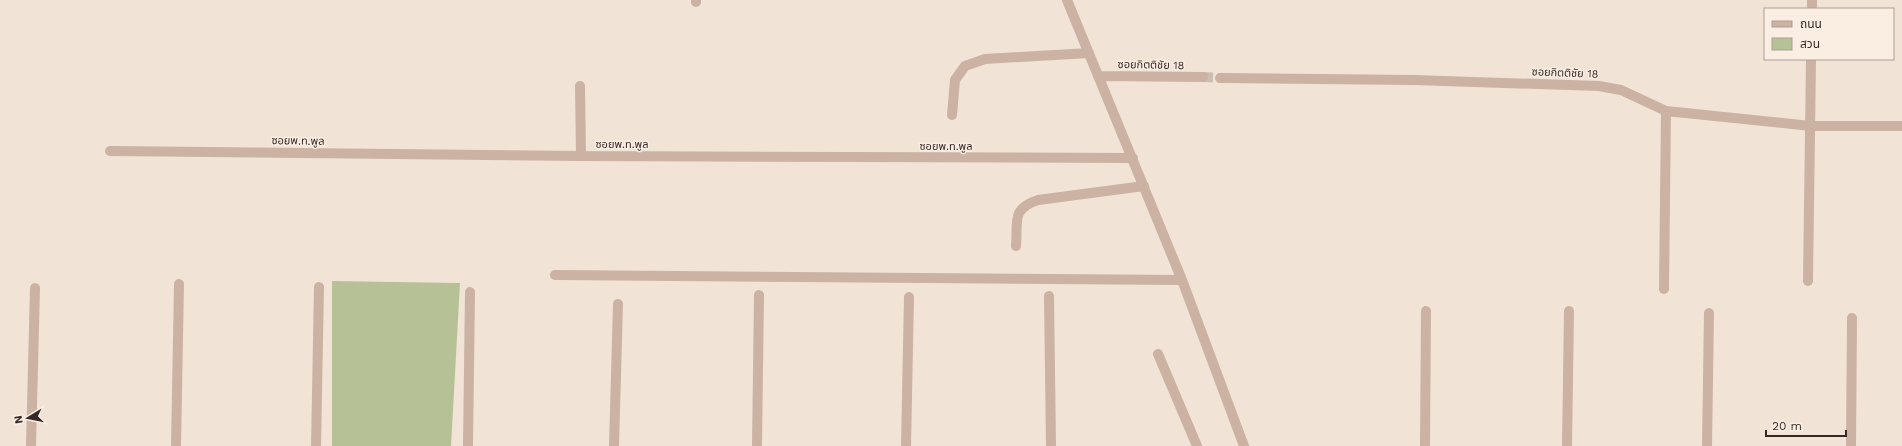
<svg xmlns="http://www.w3.org/2000/svg" width="1902" height="446" viewBox="0 0 1902 446" font-family="'Work Sans','Noto Sans Thai',sans-serif">
  <style>
    .green { fill: #b6c296 }
    .lines { fill: none; stroke-linecap: round; stroke-linejoin: round }
    .minor-tunnel { stroke: #ccbeb3; stroke-width: 10; stroke-dasharray: 10 5; stroke-linecap: butt }
    .minor { stroke: #cbb2a2; stroke-width: 10 }
    .labels { text-anchor: middle; dominant-baseline: central; stroke-width: 3; stroke-linejoin: round; paint-order: stroke }
    .street-label { font-size: 11px; fill: #352925; stroke: #faeee3 }
  </style>
  <rect width="100%" height="100%" fill="#f2e3d7"/>
  <path class="green" d="M332 281 460 283 451 446H332Z"/>
  <g class="lines">
    <path class="minor-tunnel" d="M1203 77 1220 78"/>
    <path class="minor" d="M1067 0 1182 280 1244 446
      M696 2V0
      M1812 9V0
      M1098 76 1203 77
      M1220 78 1414 80 1599 86 1621 90 1666 111 1811 126H1902
      M580 86 581 156
      M952 115 955 80 965 66 985 59 1089 53
      M110 151 581 156 1133 158
      M1016 246C1018 221 1011 209 1038 200L1144 186
      M555 275 1182 280
      M1808 281 1811 59
      M1664 289 1666 111
      M1049 296 1051 446
      M1158 354 1197 446
      M31 446 35 288
      M176 446 179 284
      M316 446 319 287
      M468 446 470 292
      M614 446 618 304
      M757 446 759 295
      M906 446 909 297
      M1425 446 1426 311
      M1567 446 1569 311
      M1707 446 1709 313
      M1851 446 1852 318"/>
  </g>
  <g class="labels">
    <g class="street-label">
      <text transform="translate(1151 65) rotate(1)">ซอยกิตติชัย 18</text>
      <text transform="translate(1565 73) rotate(2)">ซอยกิตติชัย 18</text>
      <text transform="translate(298 141) rotate(1)">ซอยพ.ท.พูล</text>
      <text x="622" y="144">ซอยพ.ท.พูล</text>
      <text x="946" y="146">ซอยพ.ท.พูล</text>
    </g>
  </g>
  <rect x="1764" y="8" width="130" height="52" fill="#faeee3" stroke="#ab9f97"/>
  <rect x="1772" y="21" width="20" height="6" fill="#cbb2a2" stroke="#ab9f97"/>
  <text x="1800" y="28" font-size="12" fill="#352925">ถนน</text>
  <rect x="1772" y="38" width="20" height="12" fill="#b6c296" stroke="#ab9f97"/>
  <text x="1800" y="48" font-size="12" fill="#352925">สวน</text>
  <g transform="translate(28 418) rotate(260)" stroke="#faeee3" stroke-width="3" paint-order="stroke">
  <path d="M0-3L7 15L0 10L-7 15Z" fill="#352925"/>
  <text y="-6" font-size="11" font-weight="bold" text-anchor="middle" fill="#352925">N</text>
  </g>
  <path d="M1766 430v6h80v-6" fill="none" stroke="#352925" stroke-width="2"/>
  <text x="1772" y="430" font-size="12" fill="#352925" stroke="#faeee3" stroke-width="3" paint-order="stroke">20 m</text>
</svg>
